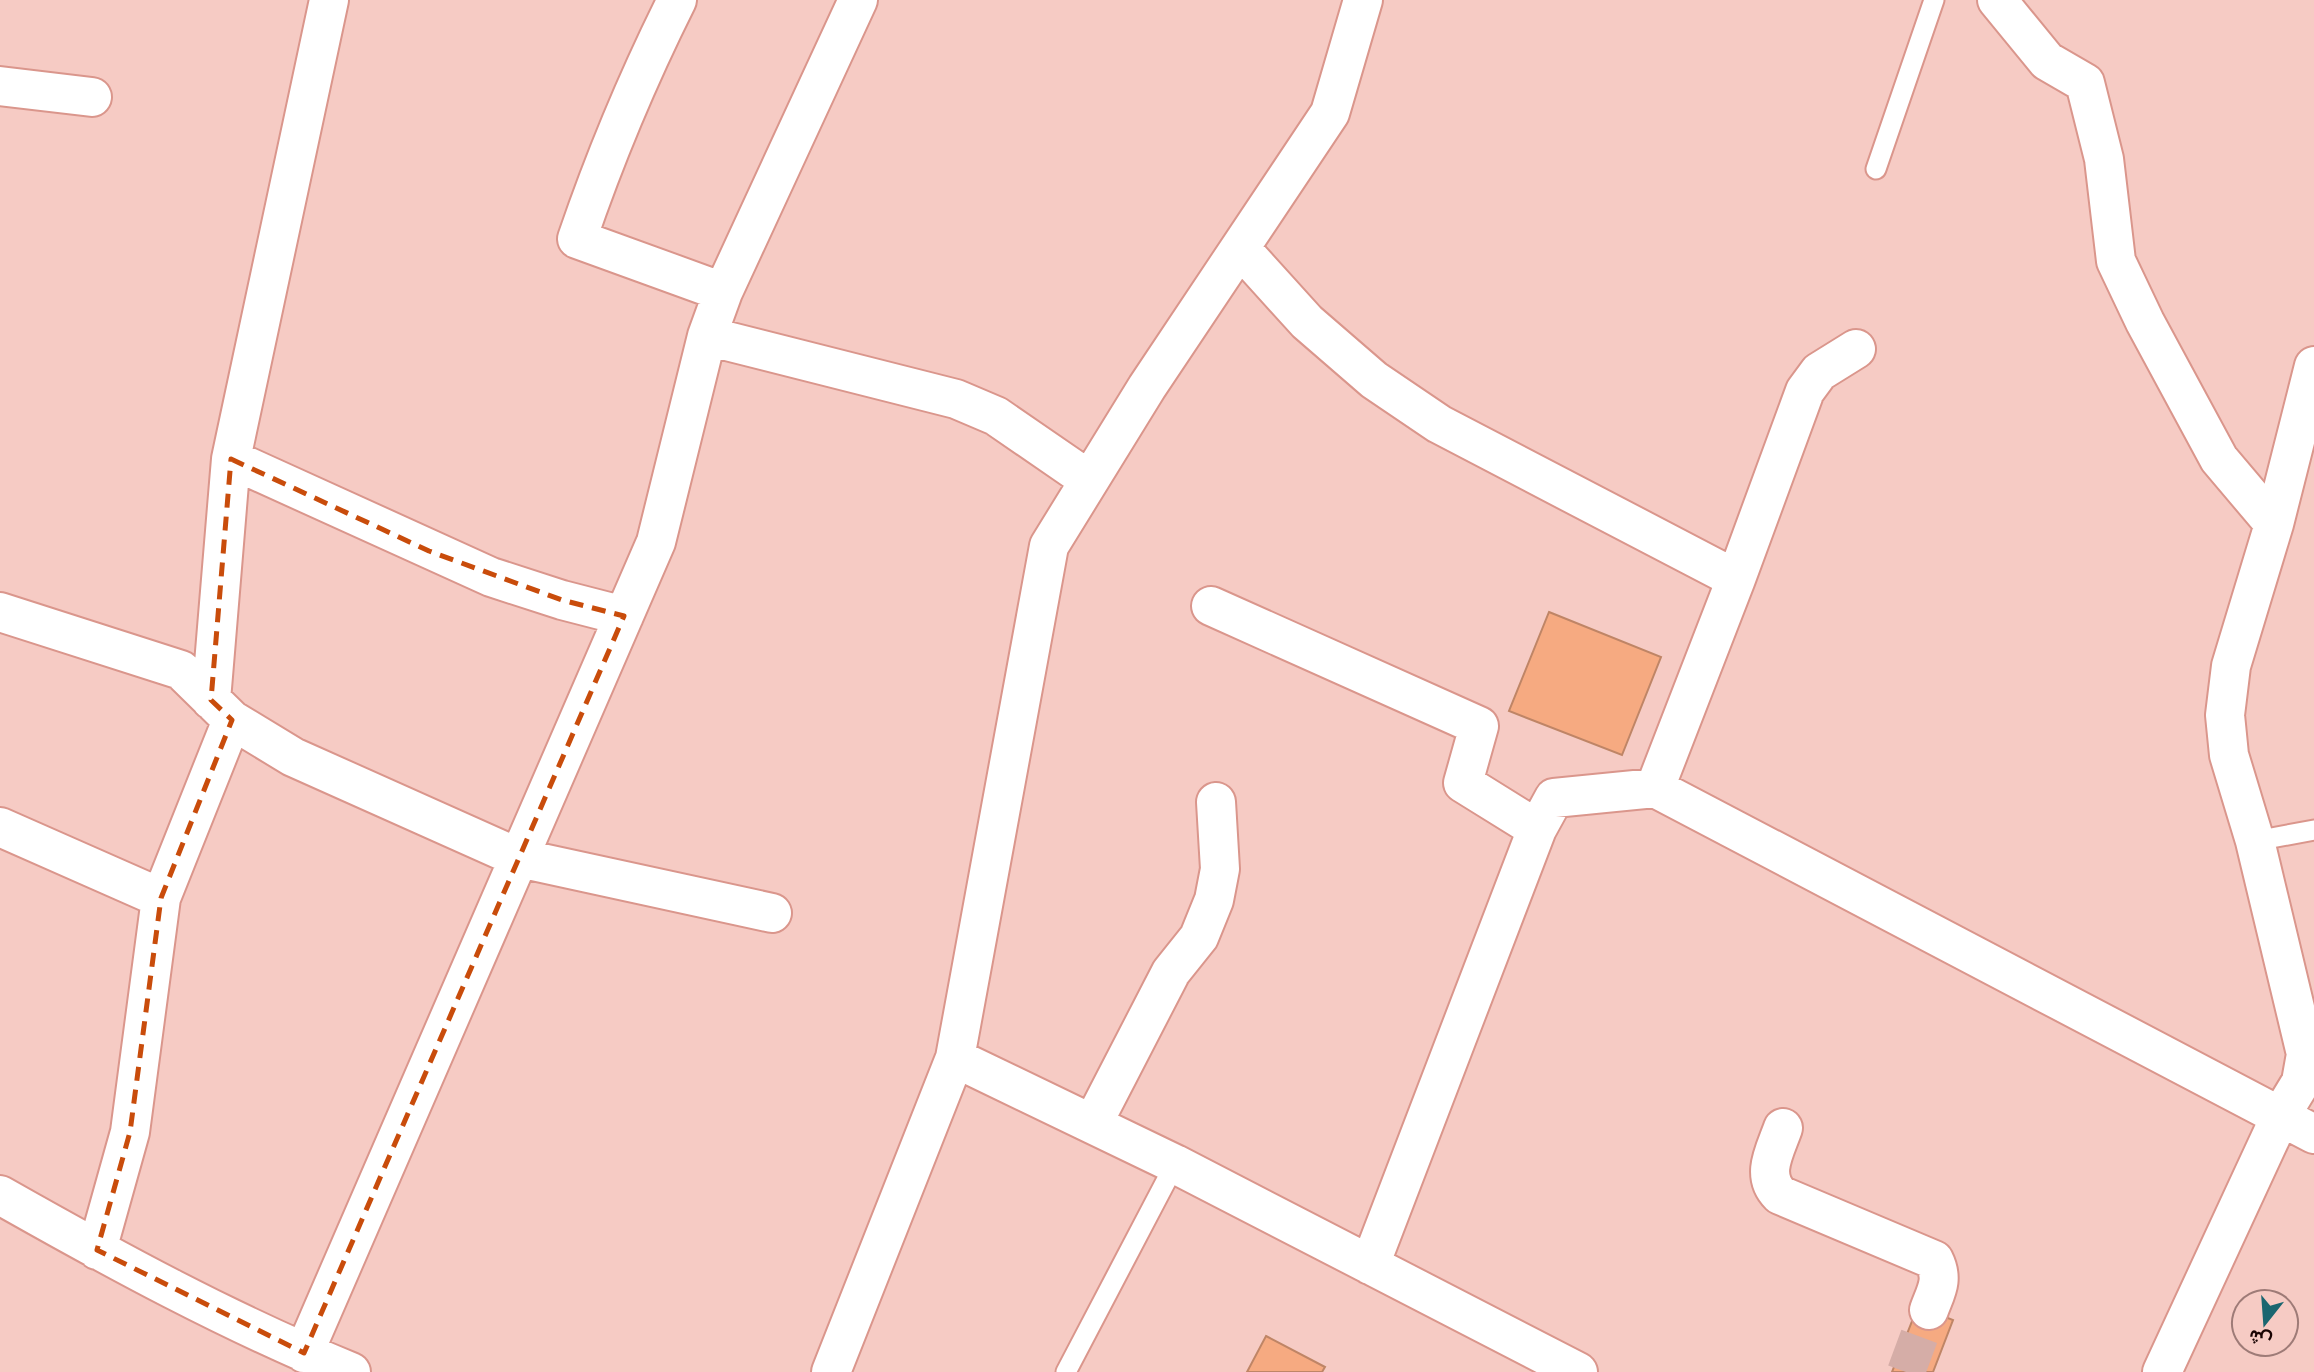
<svg xmlns="http://www.w3.org/2000/svg" width="2314" height="1372" viewBox="0 0 2314 1372" font-family="'Work Sans',Vazirmatn,sans-serif">
  <style>
    .building { fill: #f6aa81; stroke: #bf8566; stroke-width: 2 }
    .lines { fill: none; stroke-linecap: round; stroke-linejoin: round }
    .street-tunnel { stroke: #d5ada7; stroke-width: 38; stroke-dasharray: 38 19; stroke-linecap: butt }
    .lane-casing { stroke: #da968c; stroke-width: 23 }
    .street-casing { stroke: #da968c; stroke-width: 42 }
    .lane { stroke: #fff; stroke-width: 19 }
    .street { stroke: #fff; stroke-width: 38 }
    .marked { fill: none; stroke: #c94c0b; stroke-width: 5; stroke-dasharray: 14 9; stroke-linejoin: round }
  </style>
  <rect width="100%" height="100%" fill="#f6cbc4"/>
  <path class="building" d="M1549 612 1661 657 1622 755 1509 711Z
    M1918 1306 1953 1320 1933 1372H1892Z
    M1266 1336 1325 1367 1322 1372H1247Z"/>
  <g class="lines">
    <path class="street-tunnel" d="M1906 1372 1929 1310"/>
    <defs>
      <path id="lane" d="M1876 169 1934 0
        M2255 841 2314 830
        M1066 1372 1175 1164"/>
      <path id="street" d="M677 0C638 78 605 157 577 239L723 292
        M1997 0 2047 61 2085 83 2104 159 2116 261 2145 322 2219 459 2274 524
        M0 86 92 97
        M1240 248 1307 322 1374 380 1439 424 1736 579
        M707 336 956 399 996 416 1089 480
        M231 459 491 577 562 600 624 616
        M1211 606 1479 726 1463 783 1537 829
        M0 612 181 670 232 720 293 757 519 858 772 913
        M211 700 231 459 329 0
        M1655 788 1736 579 1805 391 1819 372 1856 349
        M0 827 161 898
        M955 1058 1175 1164 1578 1372
        M1093 1123 1171 972 1199 937 1214 900 1220 869 1216 802
        M1783 1128C1775 1151 1760 1175 1780 1195L1934 1260C1944 1280 1936 1291 1929 1310
        M0 1195C113 1259 230 1323 351 1372
        M97 1250 130 1132 161 898 232 720
        M1370 1265 1537 829 1554 798 1655 788 2314 1134
        M304 1353 656 542 707 336 723 292 858 0
        M831 1372 955 1058 1049 546 1147 387 1330 113 1363 0
        M2162 1372 2281 1115 2301 1082 2306 1054 2255 841 2229 755 2225 715 2231 666 2274 524 2314 366"/>
    </defs>
    <use href="#lane" class="lane-casing"/>
    <use href="#street" class="street-casing"/>
    <use href="#lane" class="lane"/>
    <use href="#street" class="street"/>
  </g>
  <path class="marked" d="M231 459 429 551 562 600 624 616 304 1353 97 1250 130 1132 161 898 232 720 211 700Z"/>
  <g transform="translate(2265 1323) rotate(197)"><circle r="33" fill="#f6cbc4" stroke="#9e7b77" stroke-width="2"/>
  <path d="M0-5L12 26L0 18L-12 26Z" fill="#1a6670"/>
  <text y="-10" font-size="19" font-weight="bold" text-anchor="middle" fill="#1a0403">ش</text>
  </g>
</svg>
